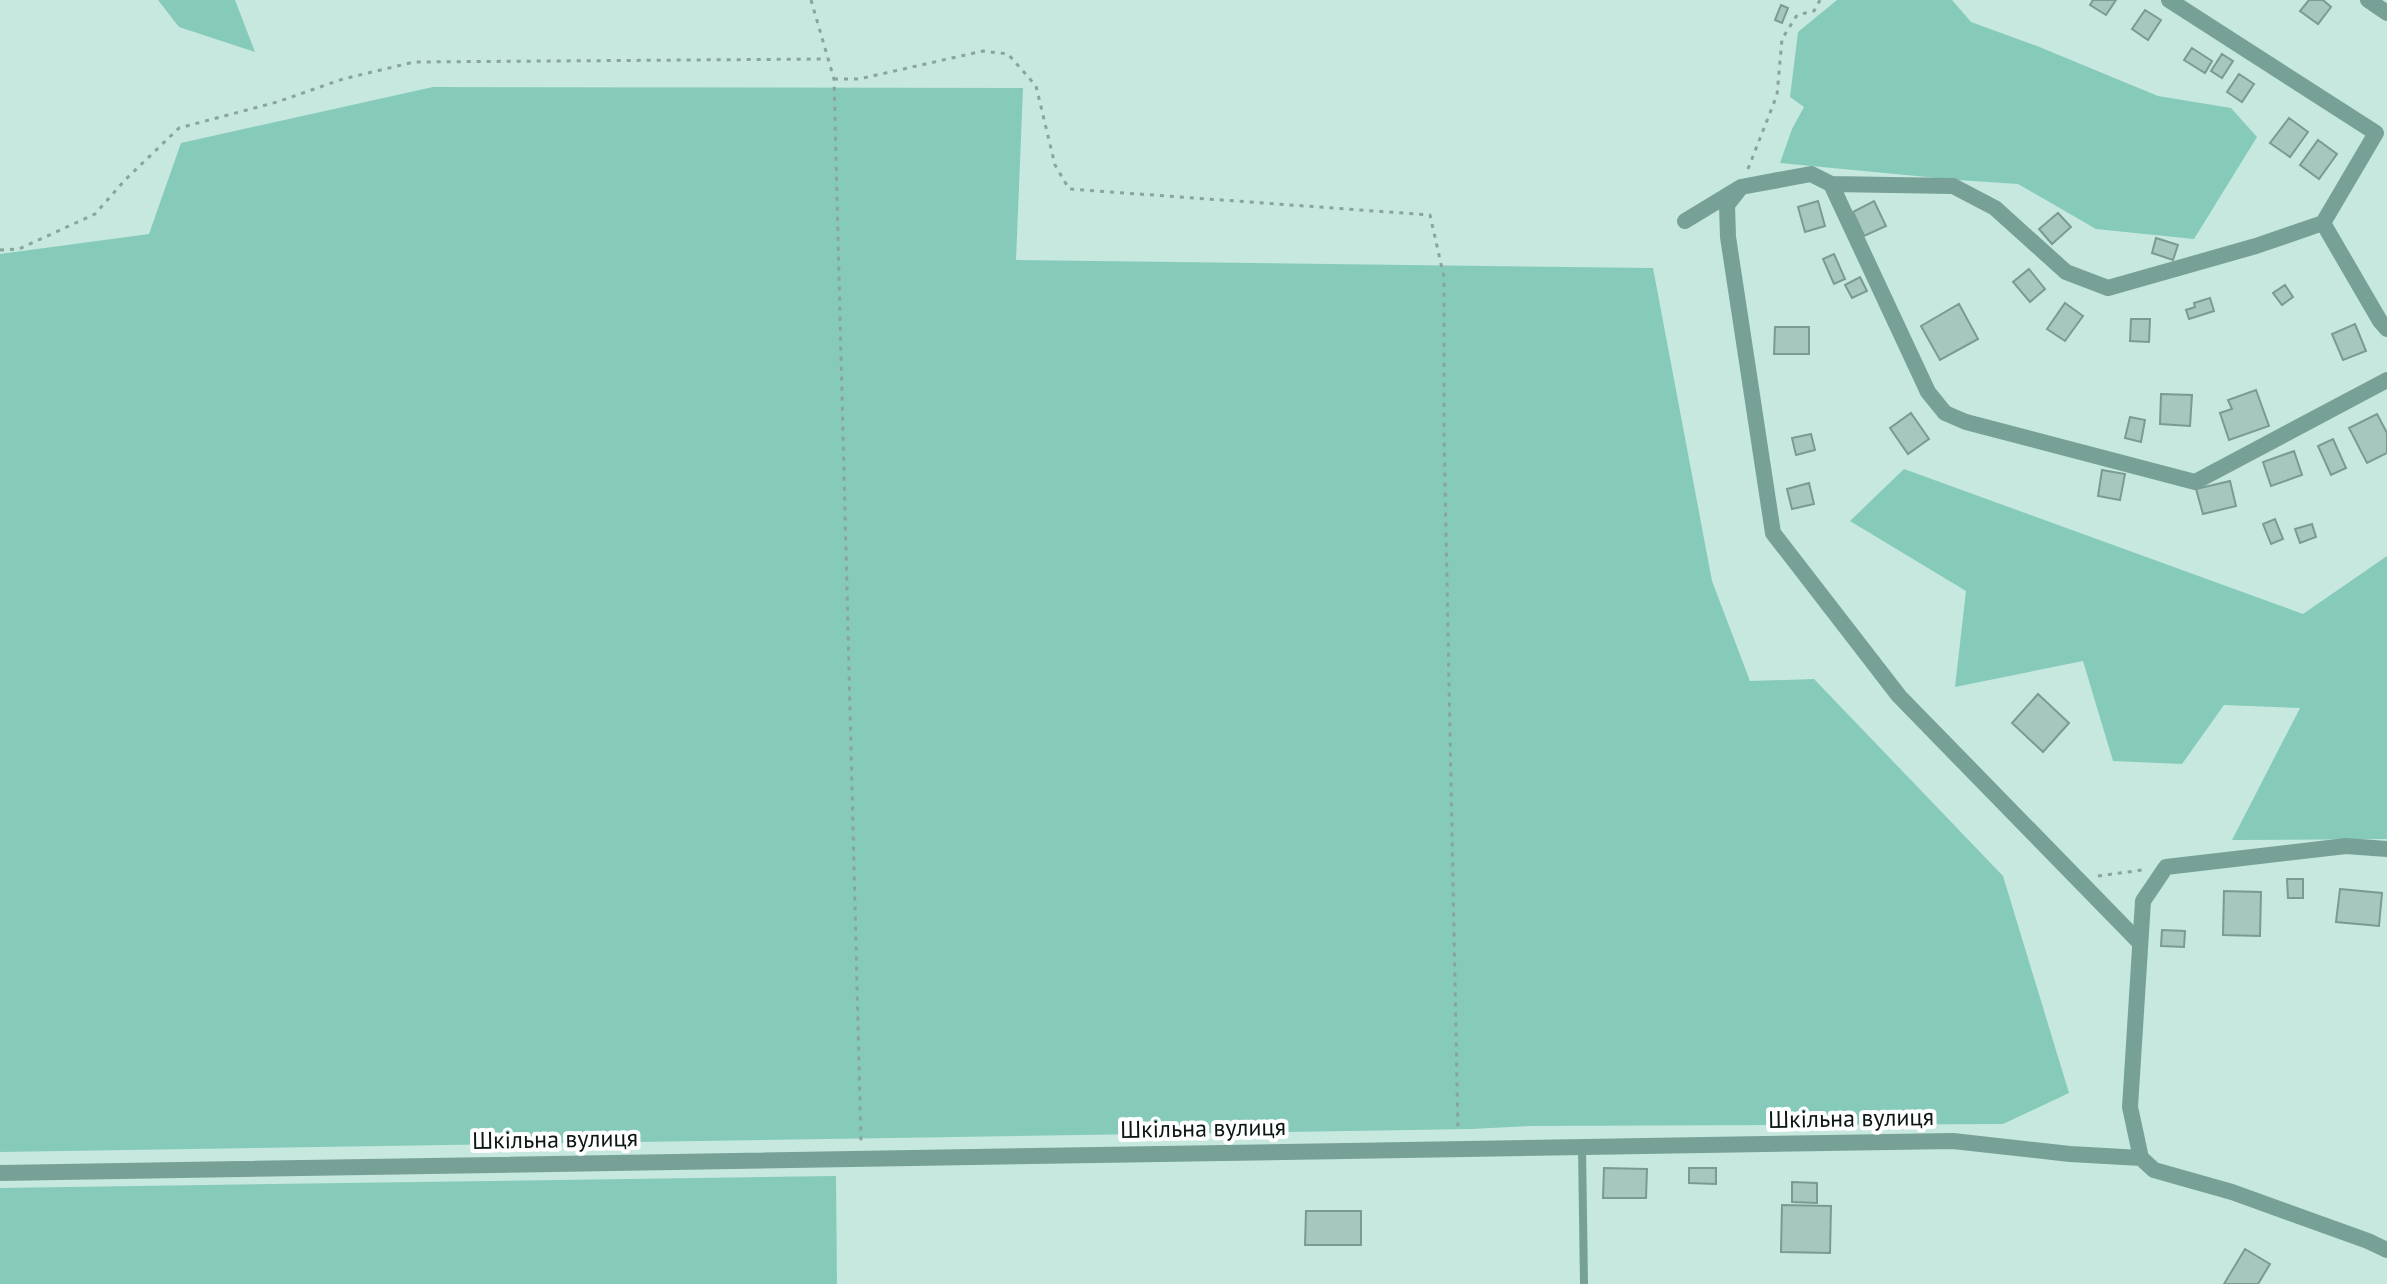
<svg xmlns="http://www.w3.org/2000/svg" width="2387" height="1284" viewBox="0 0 2387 1284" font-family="'PT Sans',sans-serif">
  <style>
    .green { fill: #86cbba }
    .building { fill: #a5c7be; stroke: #7a9b92; stroke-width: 2 }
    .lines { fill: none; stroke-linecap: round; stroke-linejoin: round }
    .path { stroke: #88a49d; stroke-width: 3; stroke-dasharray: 4 6; stroke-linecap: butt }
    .service { stroke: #77a196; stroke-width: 8 }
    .minor { stroke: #77a196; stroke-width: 16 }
    .labels { text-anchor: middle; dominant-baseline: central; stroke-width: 8; stroke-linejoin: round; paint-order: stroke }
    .street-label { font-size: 24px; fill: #0a1714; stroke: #fff }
  </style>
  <rect width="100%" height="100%" fill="#c6e8df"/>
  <path class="green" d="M158 0H235L255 52 179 27Z
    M1837 0H1952L1971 22 2037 46 2158 96 2231 108 2257 137 2194 239 2096 229 2018 184 1958 180 1780 163 1792 129 1804 107 1790 97 1798 32Z
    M433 87 1023 88 1016 260 1653 268 1712 581 1750 681 1814 679 2003 876 2069 1093 2003 1124 1531 1126 1471 1129 0 1152V254L149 234 181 143Z
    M1904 469 2303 614 2387 556V839L2232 840 2300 708 2224 705 2182 764 2113 761 2083 661 1955 687 1966 591 1850 521Z
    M836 1176 837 1284H0V1188Z"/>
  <path class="building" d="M2093 0H2116L2106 15 2090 5Z
    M2309 0H2323L2331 7 2318 24 2300 11Z
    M1781 5 1788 8 1782 23 1775 20Z
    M2145 10 2161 20 2148 40 2132 29Z
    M2192 48 2212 61 2205 73 2184 60Z
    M2222 54 2233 61 2222 78 2211 71Z
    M2239 74 2254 84 2242 102 2227 92Z
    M2289 118 2308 132 2290 157 2270 143Z
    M2318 140 2337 154 2319 179 2300 165Z
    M1818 201 1825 226 1805 232 1798 207Z
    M1874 201 1886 226 1864 236 1853 212Z
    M2058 213 2071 227 2052 244 2039 229Z
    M2156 238 2178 245 2173 260 2152 253Z
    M1834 254 1845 279 1834 284 1823 259Z
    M2029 269 2045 289 2030 302 2013 282Z
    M1860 277 1867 291 1852 298 1845 285Z
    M2285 285 2293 297 2282 305 2273 293Z
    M2210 298 2214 311 2189 319 2186 310 2195 307 2194 303Z
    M2065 303 2083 316 2065 341 2047 329Z
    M1959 304 1978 339 1940 360 1921 326Z
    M2131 319H2150L2149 342 2130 341Z
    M2355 324 2366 351 2343 360 2332 334Z
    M1775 327H1809V354H1774Z
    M2256 390 2269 426 2229 440 2220 413 2232 409 2228 400Z
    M2161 394 2192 395 2190 426 2160 424Z
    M1911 413 1929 439 1908 454 1890 428Z
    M2377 414 2387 433V453L2367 463 2349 428Z
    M2130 417 2145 420 2141 442 2125 438Z
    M1811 434 1815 450 1796 455 1792 438Z
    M2333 439 2346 468 2331 475 2318 446Z
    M2294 451 2302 475 2271 486 2263 462Z
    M2102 470 2125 474 2120 500 2098 496Z
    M2230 481 2236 506 2203 514 2196 489Z
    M1809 483 1814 504 1792 509 1787 489Z
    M2275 519 2283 539 2271 544 2263 524Z
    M2312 524 2316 537 2300 543 2295 529Z
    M2038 694 2069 723 2043 752 2012 723Z
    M2287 879H2303V898H2288Z
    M2340 889 2382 893 2379 926 2336 922Z
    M2224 891 2261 892 2260 936 2223 935Z
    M2162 930 2185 931 2184 947 2161 946Z
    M1604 1168 1647 1169 1646 1198H1603Z
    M1689 1168H1716V1184L1689 1183Z
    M1792 1182 1817 1183V1203L1792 1202Z
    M1782 1205 1831 1206 1830 1253 1781 1252Z
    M1306 1211H1361V1245H1305Z
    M2245 1249 2270 1264 2258 1284H2224Z"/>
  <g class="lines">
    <path class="path" d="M811 0 834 79 861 1142
      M834 79H859L983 51 1008 54 1036 86 1055 165 1069 189 1430 215 1444 277V433L1458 1132
      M1748 169 1777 95 1782 39 1797 15 1814 11 1820 0
      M0 250 19 249 95 214 126 179 179 128 277 102 343 79 414 62 827 59
      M2098 876 2142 870"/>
    <path class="service" d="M1582 1147 1584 1284"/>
    <path class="minor" d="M2169 0 2376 133 2323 223 2380 321 2387 329
      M2368 0 2387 13
      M1831 184 1953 186 1995 208 2066 272 2108 288 2256 246 2323 223
      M1741 187 1727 205 1728 237 1773 533 1899 696 2140 943
      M1685 221 1741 187 1811 174 1831 184 1928 392 1945 413 1966 422 2195 482 2387 380
      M2141 1158 2130 1107 2143 901 2166 867 2346 846 2387 849
      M0 1173 1953 1141 2070 1154 2141 1158 2154 1170 2232 1192 2368 1241 2387 1250"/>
  </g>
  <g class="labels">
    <g class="street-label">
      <text transform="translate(1851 1118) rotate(-1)">Шкільна вулиця</text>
      <text transform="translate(1203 1128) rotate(-1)">Шкільна вулиця</text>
      <text transform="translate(555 1139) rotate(-1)">Шкільна вулиця</text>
    </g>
  </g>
</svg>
